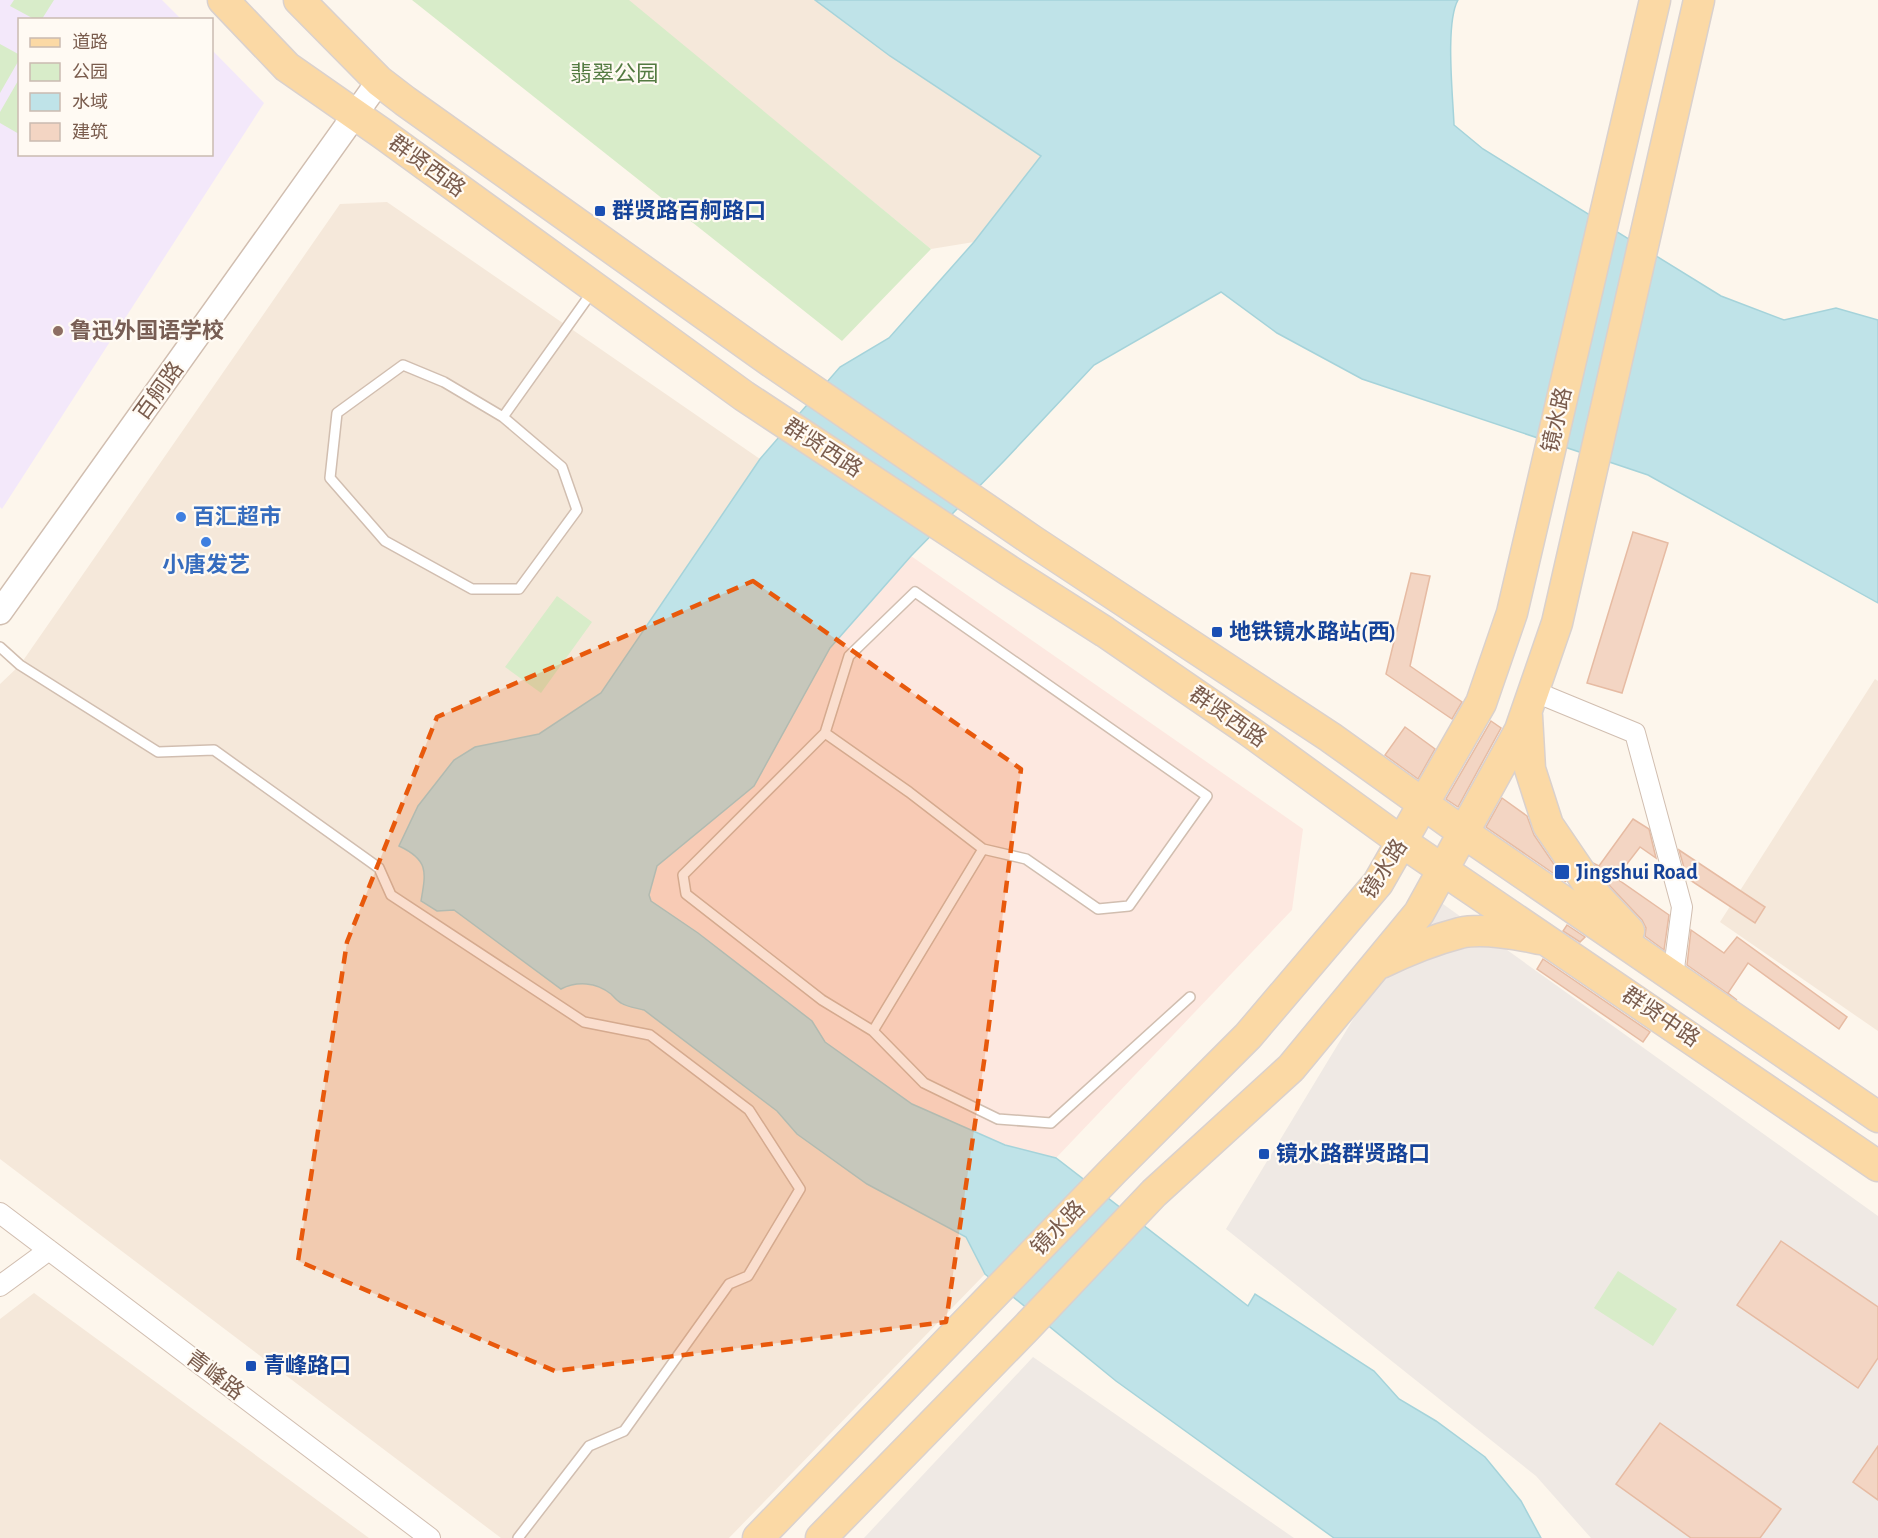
<svg xmlns="http://www.w3.org/2000/svg" width="1878" height="1538" viewBox="0 0 1878 1538" font-family="'Alegreya Sans','Noto Sans SC',sans-serif">
  <style>
    .residential { fill: #f5e8da }
    .commercial { fill: #fde8e0 }
    .industrial { fill: #efe9e4 }
    .education { fill: #f3e8fa }
    .green { fill: #d8ecc9 }
    .water { fill: #bfe3e8; stroke: #a5d3da; stroke-width: 1.5 }
    .building { fill: #f3d5c3; stroke: #e6bba3; stroke-width: 1.5 }
    .lines { fill: none; stroke-linecap: round; stroke-linejoin: round }
    .service-casing { stroke: #d1beb0; stroke-width: 12 }
    .minor-casing { stroke: #d1beb0; stroke-width: 22 }
    .tertiary-casing { stroke: #d1beb0; stroke-width: 27 }
    .primary-casing { stroke: #dad1cd; stroke-width: 33 }
    .service { stroke: #fff; stroke-width: 9 }
    .minor { stroke: #fff; stroke-width: 20 }
    .tertiary { stroke: #fff; stroke-width: 24 }
    .primary { stroke: #fbd9a5; stroke-width: 30 }
    .marked { fill: #e8590c; fill-opacity: 0.2; stroke: #e8590c; stroke-width: 4.5; stroke-dasharray: 12 8; stroke-linejoin: round }
    .transit-dot { fill: #1a4fb4; stroke: #fffaf3; stroke-width: 2 }
    .education-dot { fill: #8d6e63; stroke: #fffaf3; stroke-width: 2 }
    .shop-dot { fill: #3f7fe0; stroke: #fffaf3; stroke-width: 2 }
    .labels { text-anchor: middle; dominant-baseline: central; stroke-width: 4.5; stroke-linejoin: round; paint-order: stroke }
    .park-label { font-size: 22px; fill: #537a41; stroke: #fffaf3 }
    .street-label { font-size: 22px; fill: #7a5c4d; stroke: #fffaf3 }
    .transit-label { font-size: 22px; font-weight: bold; fill: #164399; stroke: #fffaf3; text-anchor: start }
    .education-label { font-size: 22px; font-weight: bold; fill: #785e54; stroke: #fffaf3; text-anchor: start }
    .shop-label { font-size: 22px; font-weight: bold; fill: #366cbe; stroke: #fffaf3; text-anchor: start }
  </style>
  <rect width="100%" height="100%" fill="#fdf6ec"/>
  <path class="residential" d="M627 0H815L890 56 1041 156 974 242 931 249Z
    M387 202 760 459 601 693 539 734 475 747 408 850 420 861 426 873 422 901 437 911 454 910 561 989 571 984H586L598 986 609 993 623 1005 644 1010 777 1111 797 1134 867 1184 966 1237 985 1274 729 1538H501L0 1159V684L20 665 340 204Z
    M1875 679 1878 681V1031L1720 922Z
    M34 1293 369 1538H0V1319Z"/>
  <path class="commercial" d="M911 556 1303 829 1292 910 1056 1158 1005 1145 912 1104 825 1042 812 1021 698 933 651 901 649 895 657 866 754 786 830 648Z"/>
  <path class="industrial" d="M1429 894 1878 1216V1538H1591L1536 1476 1226 1229Z
    M1033 1357 1294 1538H864Z"/>
  <path class="education" d="M0 0H162L181 19 20 20V154H212V50L264 103 2 509 0 507Z"/>
  <path class="green" d="M14 0H54L42 19H34L10 6Z
    M412 0H629L931 249 842 341Z
    M0 44 20 55 19 60 0 93Z
    M19 79V134L0 123V112Z
    M557 596 592 622 541 693 505 667Z
    M1618 1271 1677 1309 1653 1346 1594 1308Z"/>
  <path class="water" d="M815 0H1458C1445 23 1453 97 1454 125L1483 149 1721 296 1784 320 1836 308 1878 320V603L1648 475 1362 379 1277 333 1221 292 1094 365 1004 461 911 556 830 648 754 786 657 866 649 895 651 901 698 933 812 1021 825 1042 912 1104 1005 1145 1056 1158 1248 1306 1255 1294 1374 1371 1399 1399 1436 1421 1485 1457 1521 1501 1541 1538H1334L1116 1381 985 1274 966 1237 867 1184 797 1134 777 1111 644 1010C637 1008 627 1007 621 1003 617 1001 614 997 611 994 596 982 577 981 561 989L454 910 437 911 421 901C426 872 429 860 399 846L418 806 454 760 475 747 539 734 601 693 760 459 840 367 889 338 974 242 1041 156 890 56Z"/>
  <path class="building" d="M1633 532 1668 543 1622 693 1587 683Z
    M1411 573 1430 576 1410 666 1462 702 1452 719 1386 674Z
    M1491 721 1501 728 1458 807 1446 799Z
    M1405 727 1435 749 1418 779 1385 755Z
    M1502 798 1527 816 1534 835 1566 882 1486 827Z
    M1633 819 1649 829 1656 858 1640 847 1616 878 1669 915 1664 950 1645 936 1646 928 1642 920 1610 886 1595 864 1599 866Z
    M1679 850 1765 907 1755 923 1687 878Z
    M1567 925 1585 937 1580 942 1563 931Z
    M1691 930 1724 953 1737 937 1847 1017 1839 1029 1748 963 1728 993 1737 1000 1687 965Z
    M1543 959 1650 1032 1643 1042 1537 969Z
    M1781 1241 1878 1307V1358L1858 1388 1737 1305Z
    M1660 1423 1781 1509 1760 1538H1691L1616 1484Z
    M1878 1446V1500L1853 1482Z"/>
  <g class="lines">
    <defs>
      <path id="service" d="M403 365 444 382 503 417 562 467 577 510 519 589H472L385 541 330 478 337 413Z
        M503 417 592 292
        M915 592 1207 796 1129 906 1098 909 1026 859 983 849 909 792 825 733 849 656Z
        M0 647 20 665 158 752 214 750 379 868 391 895 584 1022 650 1035 749 1110 800 1189 748 1276 729 1284 624 1431 589 1446 518 1538
        M825 733 683 875 686 894 822 1000 873 1031 924 1083 998 1119 1051 1123 1190 997
        M873 1031 983 849"/>
      <path id="minor" d="M1533 691 1635 733 1682 907 1673 976
        M0 1213 430 1538
        M0 1286 49 1250"/>
      <path id="tertiary" d="M0 612 379 81"/>
      <path id="primary" d="M223 0 287 67 383 134 744 396 1011 572 1105 632 1249 731 1402 842 1878 1166
        M299 0 379 81 405 101 770 361 1033 541 1330 737 1464 833 1878 1117
        M1527 716 1530 769 1548 825 1597 897 1629 931
        M1381 963C1406 951 1433 940 1460 933 1482 928 1518 934 1539 939
        M758 1538 1114 1170 1248 1036 1378 883 1481 703 1512 613 1655 0
        M821 1538 1027 1327 1154 1193 1291 1068 1419 913 1520 730 1557 623 1699 0"/>
    </defs>
    <use href="#service" class="service-casing"/>
    <use href="#minor" class="minor-casing"/>
    <use href="#tertiary" class="tertiary-casing"/>
    <use href="#primary" class="primary-casing"/>
    <use href="#service" class="service"/>
    <use href="#minor" class="minor"/>
    <use href="#tertiary" class="tertiary"/>
    <use href="#primary" class="primary"/>
  </g>
  <path class="marked" d="M753 581 1021 769 986 1048 946 1322 555 1371 298 1261 347 942 437 717Z"/>
  <g class="transit-dot">
    <rect x="594" y="205" width="12" height="12" rx="3"/>
    <rect x="1211" y="626" width="12" height="12" rx="3"/>
    <rect x="1554" y="864" width="16" height="16" rx="3"/>
    <rect x="1258" y="1148" width="12" height="12" rx="3"/>
    <rect x="245" y="1360" width="12" height="12" rx="3"/>
  </g>
  <circle class="education-dot" cx="58" cy="331" r="6"/>
  <g class="shop-dot">
    <circle cx="181" cy="517" r="6"/>
    <circle cx="206" cy="542" r="6"/>
  </g>
  <g class="labels">
    <g class="park-label">
      <text x="614" y="74">翡翠公园</text>
    </g>
    <g class="street-label">
      <text transform="translate(427 166) rotate(36)">群贤西路</text>
      <text transform="translate(159 391) rotate(-54)">百舸路</text>
      <text transform="translate(1557 420) rotate(-77)">镜水路</text>
      <text transform="translate(823 448) rotate(33)">群贤西路</text>
      <text transform="translate(1228 717) rotate(35)">群贤西路</text>
      <text transform="translate(1384 869) rotate(-57)">镜水路</text>
      <text transform="translate(1661 1017) rotate(34)">群贤中路</text>
      <text transform="translate(1058 1228) rotate(-46)">镜水路</text>
      <text transform="translate(215 1375) rotate(37)">青峰路</text>
    </g>
    <g class="transit-label">
      <text x="612" y="211">群贤路百舸路口</text>
      <text x="1229" y="632">地铁镜水路站(西)</text>
      <text x="1576" y="872">Jingshui Road</text>
      <text x="1276" y="1154">镜水路群贤路口</text>
      <text x="263" y="1366">青峰路口</text>
    </g>
    <g class="education-label">
      <text x="70" y="331">鲁迅外国语学校</text>
    </g>
    <g class="shop-label">
      <text x="193" y="517">百汇超市</text>
      <text x="206" y="565" text-anchor="middle">小唐发艺</text>
    </g>
  </g>
  <rect x="18" y="18" width="195" height="138" fill="#fffaf3" stroke="#cabbb1" stroke-width="1.5"/>
  <rect x="30" y="38" width="30" height="9" fill="#fbd9a5" stroke="#cabbb1" stroke-width="1.5"/>
  <text x="72" y="48" font-size="18" fill="#7a5c4d">道路</text>
  <rect x="30" y="63" width="30" height="18" fill="#d8ecc9" stroke="#cabbb1" stroke-width="1.5"/>
  <text x="72" y="78" font-size="18" fill="#7a5c4d">公园</text>
  <rect x="30" y="93" width="30" height="18" fill="#bfe3e8" stroke="#cabbb1" stroke-width="1.5"/>
  <text x="72" y="108" font-size="18" fill="#7a5c4d">水域</text>
  <rect x="30" y="123" width="30" height="18" fill="#f3d5c3" stroke="#cabbb1" stroke-width="1.5"/>
  <text x="72" y="138" font-size="18" fill="#7a5c4d">建筑</text>
</svg>
